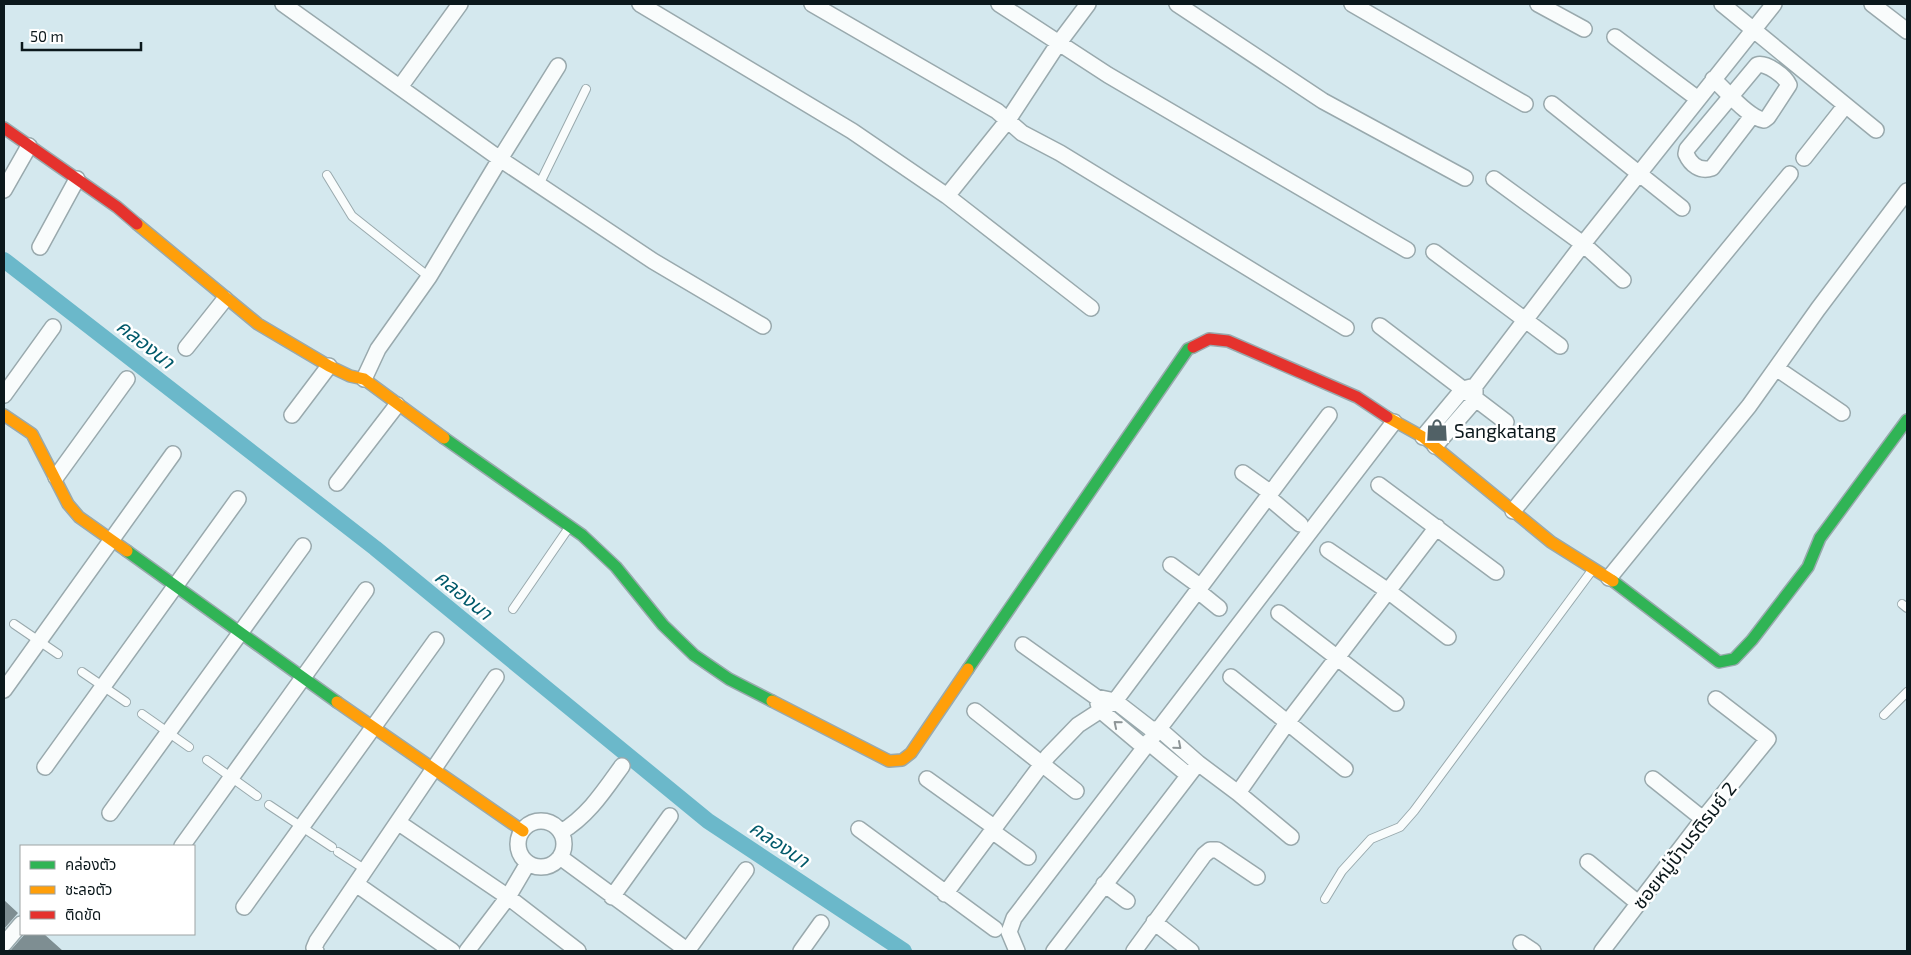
<svg xmlns="http://www.w3.org/2000/svg" width="1911" height="955" viewBox="0 0 1911 955" font-family="'Exo 2','Noto Sans Thai',sans-serif">
  <style>
    .lines { fill: none; stroke-linecap: round; stroke-linejoin: round }
    .canal { stroke: #6bb8ca; stroke-width: 16 }
    .building { fill: #7e8e92 }
    .lane-casing { stroke: #99a9ad; stroke-width: 10 }
    .street-casing { stroke: #99a9ad; stroke-width: 18 }
    .fast-casing { stroke: #99a9ad; stroke-width: 14 }
    .slow-casing { stroke: #99a9ad; stroke-width: 14 }
    .jam-casing { stroke: #99a9ad; stroke-width: 14 }
    .lane { stroke: #f9fcfc; stroke-width: 8 }
    .street { stroke: #f9fcfc; stroke-width: 15 }
    .fast { stroke: #30b455; stroke-width: 11 }
    .slow { stroke: #ff9f0a; stroke-width: 11 }
    .jam { stroke: #e5322d; stroke-width: 11 }
    .oneway { stroke: #8e9597 }
    .labels { text-anchor: middle; dominant-baseline: central; stroke-width: 5; stroke-linejoin: round; paint-order: stroke }
    .poi-label { font-size: 19px; fill: #0b181c; stroke: #fff; text-anchor: start }
    .street-label { font-size: 19px; fill: #0b181c; stroke: #fff }
    .water-label { font-size: 20px; font-style: italic; fill: #00596a; stroke: #fff }
  </style>
  <rect width="100%" height="100%" fill="#d4e8ee"/>
  <g class="lines">
    <path class="canal" d="M4 260 375 548 708 821 904 951"/>
  </g>
  <path class="building" d="M4 900 18 913 4 929Z
    M25 934H44L63 951H10Z"/>
  <g class="lines">
    <defs>
      <path id="lane" d="M327 175 352 216 429 277
        M539 185 586 89
        M1902 604 1907 608
        M513 609 570 526
        M14 624 58 654
        M82 672 126 702
        M142 714 189 747
        M1884 715 1907 692
        M207 760 257 796
        M269 805 332 847
        M338 852 366 870
        M1325 899 1342 871 1371 839 1400 827 1414 811 1593 569"/>
      <path id="street" d="M283 4 500 159 429 277 378 349 364 379
        M640 4 852 131 947 196 1091 308
        M812 4 997 111 1022 133 1060 153 1346 328
        M999 4 1108 75 1407 250
        M1177 4 1323 101 1465 178
        M1352 4 1525 104
        M1538 4 1584 29
        M1722 4 1876 130
        M1872 4 1907 31
        M1615 37 1698 99
        M558 66 500 159 653 261 763 326
        M1713 79C1726 90 1748 118 1764 120L1768 117 1789 85C1785 76 1766 62 1757 65L1687 149 1686 154C1691 165 1700 172 1712 168L1752 116
        M400 87 460 4
        M1552 104 1682 208
        M1804 158 1845 106
        M1494 179 1583 244 1623 280
        M4 190 29 146
        M947 196 1008 120 1058 44 1088 4
        M40 247 77 179
        M1434 252 1560 346
        M1380 326 1506 422
        M186 348 225 299
        M1776 368 1842 413
        M4 395 53 327
        M292 415 329 366
        M1423 437 1463 389 1471 387
        M1435 446 1475 400V386L1583 244 1774 4
        M1243 473 1271 493
        M56 477 127 379
        M337 483 397 405
        M1379 485 1496 572
        M1268 497 1300 524
        M1513 511 1790 174
        M1328 550 1388 591 1448 637
        M1171 565 1201 587
        M1609 578 1749 406 1818 309 1907 191
        M1198 591 1219 608
        M1279 613 1396 703
        M1023 645 1096 697 1115 701 1155 732
        M1231 677 1345 769
        M4 690 173 454
        M1098 703 1100 710 1144 747
        M975 711 1076 791
        M1158 728 1198 763
        M1148 742 1188 775
        M45 767 238 499
        M927 779 994 827
        M1653 779 1703 819
        M1238 793 1291 837
        M110 813 303 546
        M518 844a23 23 0 1 1 46 0a23 23 0 1 1-46 0Z
        M399 823 508 897 578 951
        M859 829 995 929
        M992 831 1028 857
        M561 832C588 816 604 791 622 766
        M182 846 366 590
        M560 857 688 951
        M1588 862 1638 903
        M356 884 452 951
        M1104 884 1127 901
        M945 894 1048 756 1078 725 1115 701 1329 415
        M612 897 670 816
        M244 907 436 640
        M1154 922 1191 951
        M1521 943 1533 951
        M4 944 21 924
        M316 951 314 948 317 941 496 677
        M467 951 508 897 528 863
        M687 951 746 870
        M801 951 821 923
        M1017 951 1009 932 1014 918 1394 422
        M1054 951 1198 763 1238 793 1287 723 1437 527
        M1134 951 1204 855 1210 850H1217L1257 877
        M1602 951 1703 819 1768 739 1716 699"/>
      <path id="fast" d="M444 438 582 535 616 567 663 625 694 655 729 679 772 701
        M127 551 337 702
        M1613 581 1719 662 1734 659 1752 640 1808 567 1820 538 1907 420
        M968 669 1188 349 1193 347"/>
      <path id="slow" d="M137 224 258 324 329 366 350 376 364 379 444 438
        M4 415 32 434 68 504 79 517 127 551
        M1387 417 1423 437 1551 542 1613 581
        M772 701 889 761 902 760 911 753 968 669
        M337 702 523 831"/>
      <path id="jam" d="M4 128 117 207 137 224
        M1193 347 1209 339 1228 341 1357 397 1387 417"/>
    </defs>
    <use href="#lane" class="lane-casing"/>
    <use href="#street" class="street-casing"/>
    <use href="#fast" class="fast-casing"/>
    <use href="#slow" class="slow-casing"/>
    <use href="#jam" class="jam-casing"/>
    <use href="#lane" class="lane"/>
    <use href="#street" class="street"/>
    <use href="#fast" class="fast"/>
    <use href="#slow" class="slow"/>
    <use href="#jam" class="jam"/>
  </g>
  <defs><path id="oneway-chevron" d="M-2-3.5L2.5 0L-2 3.5" fill="none" stroke-width="1.6" stroke-linecap="round" stroke-linejoin="round" transform="scale(1.25)"/></defs>
  <g class="oneway">
    <use href="#oneway-chevron" transform="translate(1117 724) rotate(-140)"/>
    <use href="#oneway-chevron" transform="translate(1178 746) rotate(41)"/>
  </g>
  <defs>
    <symbol id="shop-bare" viewBox="-9 -9 18 18"><path d="M-5-2.5h2.3a2.7 3.5 0 0 1 5.4 0H5L5.5 6h-11ZM-1.5-2.5h3a1.5 2.3 0 0 0-3 0Z" fill="#516166" stroke="#fff" stroke-width="2.5" paint-order="stroke"/></symbol>
  </defs>
  <g fill-rule="evenodd">
    <use href="#shop-bare" x="1421" y="414" width="32" height="32"/>
  </g>
  <g class="labels">
    <g class="poi-label">
      <text x="1454" y="430">Sangkatang</text>
    </g>
    <g class="street-label">
      <text transform="translate(1684 845) rotate(-52)">ซอยหมู่บ้านรติรมย์ 2</text>
    </g>
    <g class="water-label">
      <text transform="translate(146 343) rotate(38)">คลองนา</text>
      <text transform="translate(464 594) rotate(39)">คลองนา</text>
      <text transform="translate(780 843) rotate(34)">คลองนา</text>
    </g>
  </g>
  <rect width="1911" height="955" fill="none" stroke="#0b181c" stroke-width="10"/>
  <rect x="20" y="845" width="175" height="90" fill="#ffffff" stroke="#9da3a4"/>
  <rect x="30" y="861" width="25" height="8" fill="#30b455" stroke="#9da3a4"/>
  <text x="65" y="870" font-size="15" fill="#0b181c">คล่องตัว</text>
  <rect x="30" y="886" width="25" height="8" fill="#ff9f0a" stroke="#9da3a4"/>
  <text x="65" y="895" font-size="15" fill="#0b181c">ชะลอตัว</text>
  <rect x="30" y="911" width="25" height="8" fill="#e5322d" stroke="#9da3a4"/>
  <text x="65" y="920" font-size="15" fill="#0b181c">ติดขัด</text>
  <path d="M22 42v8h119v-8" fill="none" stroke="#0b181c" stroke-width="2.5"/>
  <text x="30" y="42" font-size="15" fill="#0b181c" stroke="#ffffff" stroke-width="4" paint-order="stroke">50 m</text>
</svg>
